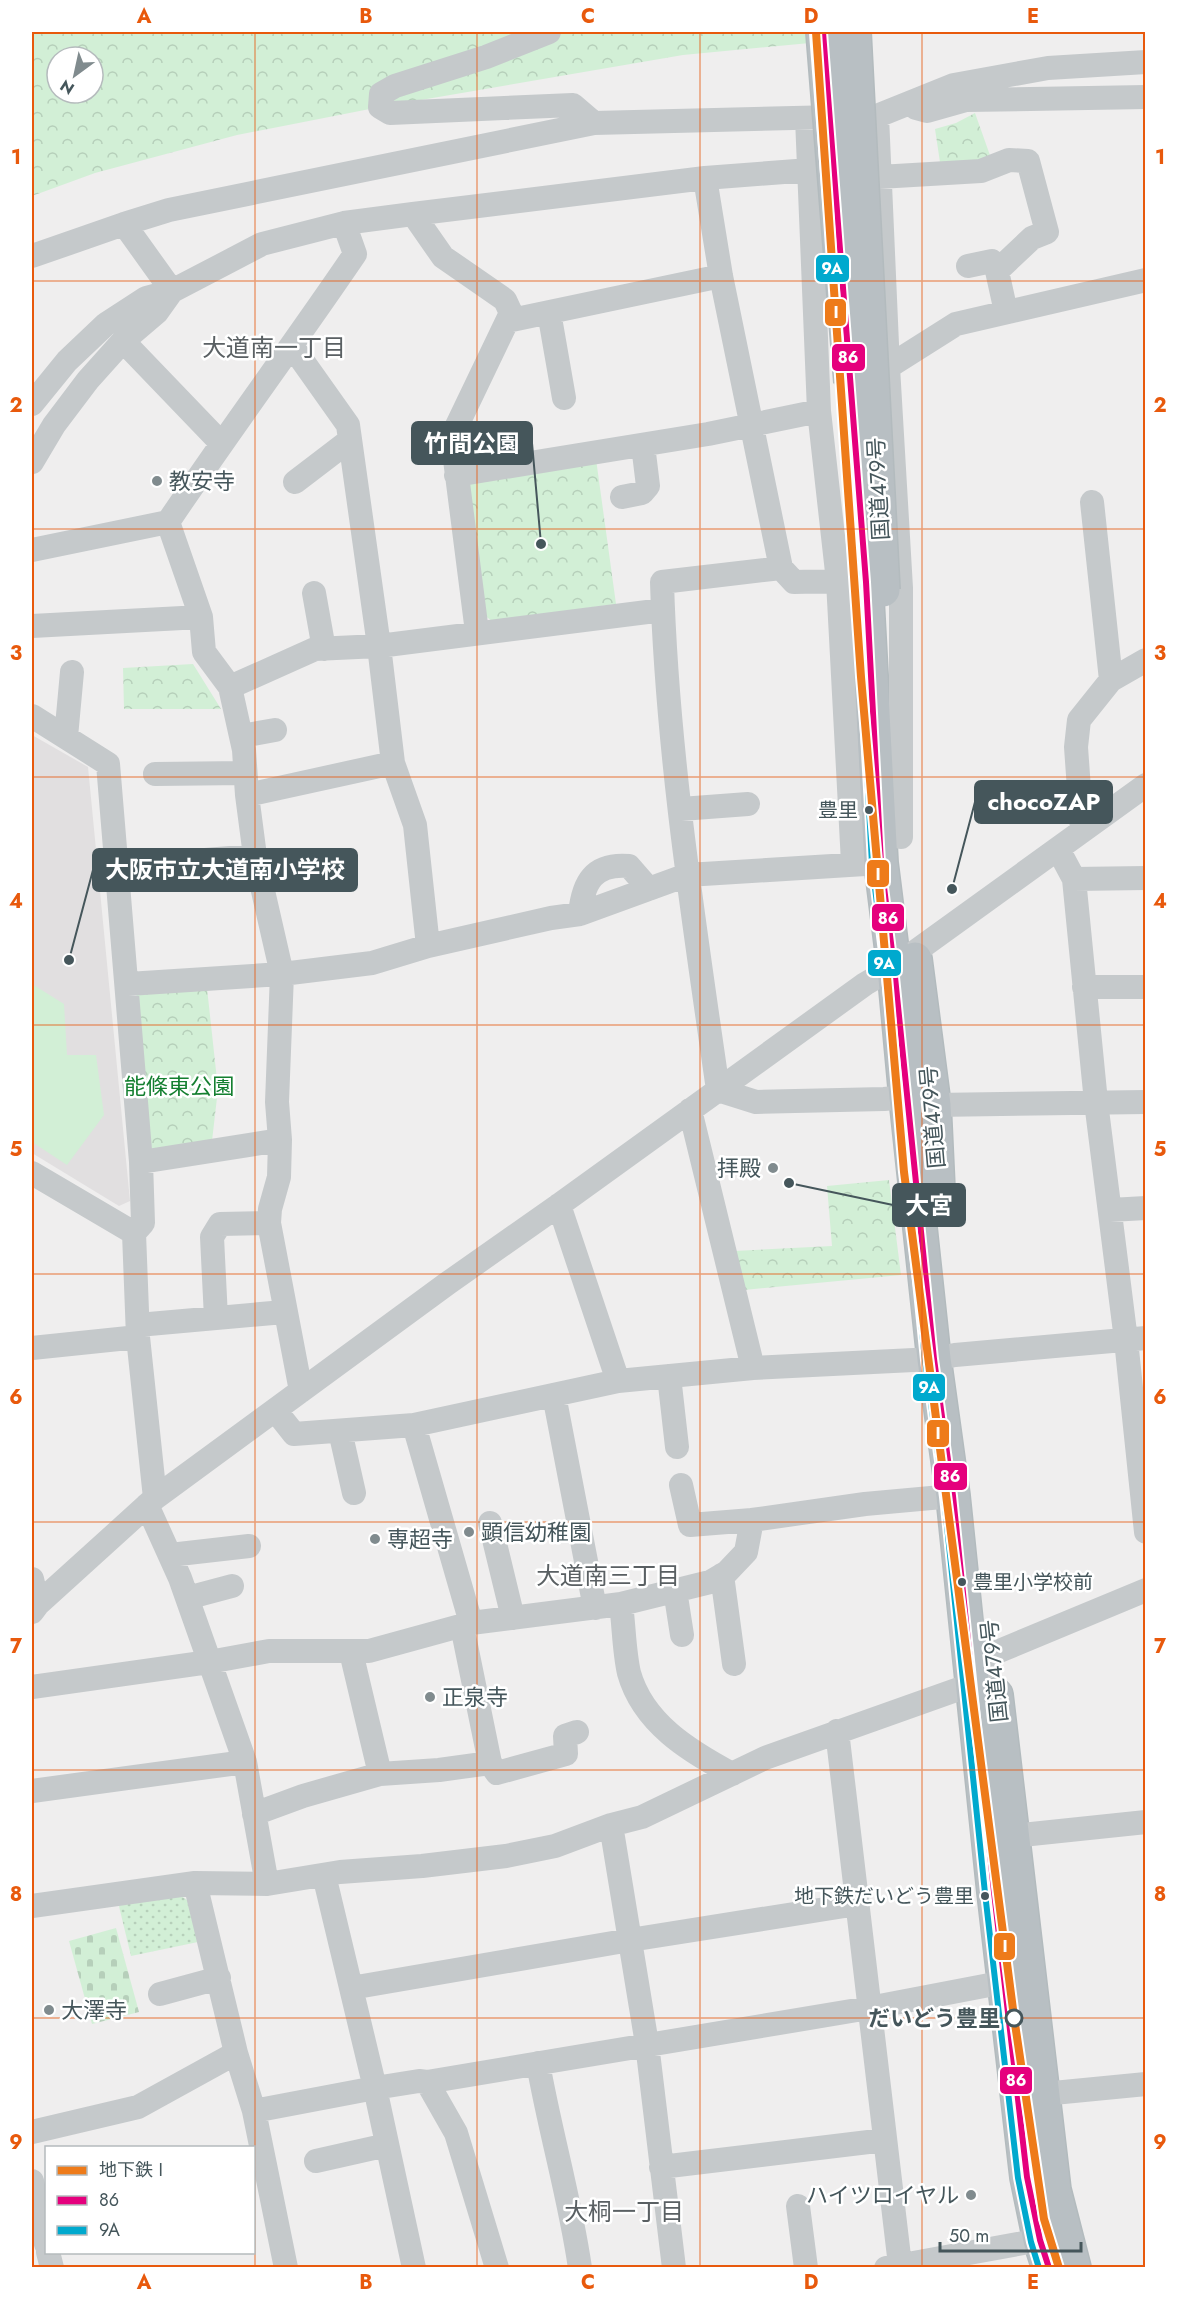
<svg xmlns="http://www.w3.org/2000/svg" width="1177" height="2299" viewBox="0 0 1177 2299" font-family="Jost,'Noto Sans JP',sans-serif">
  <style>
    .education { fill: #e1dfe0 }
    .grass { fill: url(#grass-dots) }
    .forest { fill: url(#forest-crowns); fill-rule: evenodd }
    .cemetery { fill: url(#cemetery-stones) }
    .garden { fill: #d2efd6 }
    .lines { fill: none; stroke-linecap: round; stroke-linejoin: round }
    .highway-casing { stroke: #b3bbbe; stroke-width: 36 }
    .minor { stroke: #c5c9cb; stroke-width: 24 }
    .highway { stroke: #b8bfc3; stroke-width: 33 }
    .highway-bridge-casing { stroke: #b3bbbe; stroke-width: 36; stroke-linecap: butt }
    .highway-bridge { stroke: #b8bfc3; stroke-width: 33 }
    .bus-1-casing { stroke: #fff; stroke-width: 10 }
    .bus-2-casing { stroke: #fff; stroke-width: 10 }
    .bus-1 { stroke: #e5007d; stroke-width: 6 }
    .bus-2 { stroke: #00a9ce; stroke-width: 6 }
    .metro-1-casing { stroke: #fff; stroke-width: 12 }
    .metro-1 { stroke: #ee7b1a; stroke-width: 8 }
    .grid { fill: none; stroke: #e8590c; stroke-width: 1.5; stroke-opacity: 0.55 }
    .poi-dot { fill: #808b8e; stroke: #fff; stroke-width: 2 }
    .bus-dot { fill: #45565b; stroke: #fff; stroke-width: 2 }
    .stop-dot { fill: #fff; stroke: #45565b; stroke-width: 3 }
    .labels { text-anchor: middle; dominant-baseline: central; stroke-width: 5; stroke-linejoin: round; paint-order: stroke }
    .bus-label { font-size: 20px; fill: #45565b; stroke: #fff; text-anchor: end }
    .poi-label { font-size: 22px; fill: #45565b; stroke: #fff; text-anchor: start }
    .street-label { font-size: 22px; fill: #45565b; stroke: #fff }
    .park-label { font-size: 22px; fill: #147f30; stroke: #fff }
    .stop-label { font-size: 22px; font-weight: bold; fill: #45565b; stroke: #fff; text-anchor: end }
    .neighbourhood-label { font-size: 24px; fill: #5a6063; stroke: #fff }
    .leader { fill: none; stroke: #45565b; stroke-width: 2 }
    .callout-dot { fill: #45565b; stroke: #fff; stroke-width: 2 }
    .callout { fill: #45565b; stroke: #45565b; stroke-width: 2 }
    .callout-label { font-size: 24px; text-anchor: middle; font-weight: bold; fill: #fff }
    .line-badge { stroke: #fff; stroke-width: 2 }
    .badge-label { font-size: 16px; text-anchor: middle; font-weight: bold; fill: #fff }
    .neatline { fill: none; stroke: #e8590c; stroke-width: 2 }
    .grid-label { font-size: 20px; text-anchor: middle; font-weight: bold; fill: #e8590c }
  </style>
  <defs>
    <pattern id="grass-dots" width="8" height="8" patternUnits="userSpaceOnUse" patternTransform="scale(1.5)"><rect width="8" height="8" fill="#d2efd6"/><path d="M2 2h.1M6 6h.1" fill="none" stroke="#b6cfba" stroke-width="1.8" stroke-linecap="round"/></pattern>
    <pattern id="forest-crowns" width="20" height="18" patternUnits="userSpaceOnUse" patternTransform="scale(1.5)"><rect width="20" height="18" fill="#d2efd6"/><path d="M2 6a3 3 0 1 1 6 0M12 15a3 3 0 1 1 6 0" fill="none" stroke="#b6cfba"/></pattern>
    <pattern id="cemetery-stones" width="16" height="16" patternUnits="userSpaceOnUse" patternTransform="scale(1.5)"><rect width="16" height="16" fill="#d2efd6"/><path d="M2 7V4a2 2 0 0 1 4 0v3zM10 15v-3a2 2 0 0 1 4 0v3z" fill="#b6cfba"/></pattern>
  </defs>
  <rect width="100%" height="100%" fill="#efeeee"/>
  <path class="education" d="M32 735 88 767 130 1201 119 1206 32 1153Z"/>
  <path class="grass" d="M178 1894 190 1902 198 1942 131 1956 117 1898Z"/>
  <path class="forest" d="M32 32H856L810 43 683 55 380 107 237 135 95 173 32 196ZM57 57H93V93H57Z
    M975 113 992 161 941 169 935 129 956 123Z
    M596 459 616 604 492 621 484 615 466 484Z
    M193 664 221 709H124L123 668Z
    M207 988 218 1089 212 1141 152 1153 134 998 141 991Z
    M889 1180 901 1275 744 1290 734 1251 832 1246 827 1186Z"/>
  <path class="cemetery" d="M116 1928 139 2012 92 2024 69 1941Z"/>
  <path class="garden" d="M32 984 64 1004 67 1055H96L104 1115 67 1165 32 1142Z"/>
  <g class="lines">
    <defs>
      <path id="highway" d="M866 582 881 863 894 967 906 1097 934 1359 953 1496 994 1892 1027 2177 1040 2240 1049 2268
        M915 959 934 1105 938 1191
        M996 1695 1054 2190 1074 2268"/>
    </defs>
    <use href="#highway" class="highway-casing"/>
    <path class="minor" d="M549 32 486 57 395 86 381 94 380 107 390 113 573 105 594 123
      M916 108 927 111 966 100 1146 97
      M877 116 888 367 901 588V837
      M807 118 819 411 838 581 853 863
      M879 177 981 171 1009 160 1028 161 1047 232 1032 238 997 271 1006 312
      M705 178 721 276 781 568 794 582 838 581
      M413 214 443 257 505 300 511 313 452 436 477 632
      M124 224 172 291
      M32 256 124 224 169 210 594 123 877 116 954 85 1048 68 1146 62
      M968 266 992 261 997 271
      M549 312 564 398
      M507 321 721 276
      M123 341 221 443
      M292 346 348 425 379 646 393 763 415 825 428 946
      M888 367 956 324 1146 280
      M32 404 67 361 106 324 146 298 172 291 262 244 344 223 413 214 705 178 810 170 878 162
      M32 462 54 425 88 380 123 341 157 312 172 291
      M456 475 708 434 819 411
      M295 482 350 440
      M622 497 642 493 648 486 643 445
      M1092 502 1111 680
      M168 522 201 617 204 652 230 687 244 750 247 795 255 856 282 974 277 1102 280 1140 279 1177 270 1209 269 1223 301 1391
      M32 550 168 522C229 431 294 344 355 254L344 223
      M781 568 662 582C667 752 694 922 718 1090L756 1102 884 1099 906 1097
      M314 593 324 649
      M32 626 201 617
      M230 687 315 649 379 646 663 610
      M32 716 108 764 141 1162 143 1223 134 1233
      M241 736 275 730
      M66 737 72 672
      M155 774 245 773
      M247 795 393 763
      M681 809 748 804
      M1082 831 1076 747 1079 720 1111 680 1146 660
      M1058 849 1074 879 1096 1102 1126 1340 1146 1532
      M118 867 255 856
      M1074 879 1146 878
      M580 914C583 883 593 863 629 866L649 889
      M128 984 282 974 372 963 428 946 551 918 580 914 687 875 881 863
      M1084 987H1146
      M934 1105 1146 1102
      M690 1110 753 1368
      M141 1162 280 1140
      M32 1173 134 1233 138 1337 155 1498
      M559 1205 618 1381
      M1110 1210 1146 1208
      M216 1318 212 1237 220 1224 269 1223
      M138 1325 284 1312
      M32 1348 138 1337
      M669 1376 677 1447
      M554 1395 595 1608
      M275 1410 294 1434 414 1425 618 1381 753 1368 934 1359 955 1355 1146 1338
      M414 1425 471 1623
      M340 1431 354 1493
      M681 1485 690 1525 752 1520
      M147 1505 180 1578 245 1762 267 1884
      M490 1523 513 1618
      M170 1555 249 1546
      M722 1575 734 1664
      M32 1579 38 1604
      M675 1590 682 1635
      M187 1598 232 1586
      M621 1604C624 1626 624 1651 629 1673 643 1723 689 1751 732 1774
      M32 1612 38 1604 155 1498 448 1283 559 1205 865 984 894 967 1146 785
      M462 1626 490 1763
      M351 1652 380 1774
      M32 1687 209 1662 269 1651H369L471 1623 621 1604 710 1582 727 1572 746 1552 752 1520 865 1504 953 1496
      M837 1731 900 2265
      M32 1791 245 1762
      M254 1814 303 1796 380 1774 439 1770 490 1763 497 1773 566 1754 565 1736 577 1732
      M611 1825 647 2044 674 2268
      M1012 1836 1146 1822
      M324 1875 375 2088 414 2268
      M195 1883 236 2053 254 2111 286 2268
      M32 1906 195 1883 267 1884 340 1872 422 1866 506 1856 555 1846 611 1825 642 1817 765 1758 973 1684 992 1654 1146 1590
      M351 1988 630 1940 857 1904
      M160 1994 219 1978
      M538 2063C550 2132 570 2198 580 2268
      M427 2082 456 2133 497 2268
      M1043 2094 1146 2084
      M254 2111 375 2088 419 2081 427 2082 869 2008 1005 1982
      M32 2132 138 2107 236 2053
      M316 2161 387 2145
      M661 2167 885 2140
      M32 2181 46 2244
      M798 2206 806 2268
      M48 2252 52 2268
      M886 2268 1040 2240"/>
    <use href="#highway" class="highway"/>
    <defs>
      <path id="highway-bridge" d="M823 32 851 382
        M854 32 883 590"/>
    </defs>
    <use href="#highway-bridge" class="highway-bridge-casing"/>
    <use href="#highway-bridge" class="highway-bridge"/>
    <defs>
      <path id="bus-1" d="M823 32 866 582 881 863 894 967 934 1359 953 1496 994 1892 1027 2177 1040 2240 1049 2268"/>
      <path id="bus-2" d="M814 33 857 583 872 864 885 968 925 1360 944 1497 985 1893 1018 2178 1031 2242 1039 2268"/>
    </defs>
    <use href="#bus-1" class="bus-1-casing"/>
    <use href="#bus-2" class="bus-2-casing"/>
    <use href="#bus-1" class="bus-1"/>
    <use href="#bus-2" class="bus-2"/>
    <defs>
      <path id="metro-1" d="M816 32 861 677 904 1172 1014 2017 1044 2219 1059 2268"/>
    </defs>
    <use href="#metro-1" class="metro-1-casing"/>
    <use href="#metro-1" class="metro-1"/>
  </g>
  <path class="grid" d="M255 32V2268M477 32V2268M700 32V2268M922 32V2268M32 281H1146M32 529H1146M32 777H1146M32 1025H1146M32 1274H1146M32 1522H1146M32 1770H1146M32 2018H1146"/>
  <g class="poi-dot">
    <circle cx="157" cy="481" r="6"/>
    <circle cx="773" cy="1168" r="6"/>
    <circle cx="469" cy="1532" r="6"/>
    <circle cx="375" cy="1539" r="6"/>
    <circle cx="430" cy="1697" r="6"/>
    <circle cx="49" cy="2010" r="6"/>
    <circle cx="971" cy="2195" r="6"/>
  </g>
  <g class="bus-dot">
    <circle cx="869" cy="810" r="5"/>
    <circle cx="962" cy="1582" r="5"/>
    <circle cx="985" cy="1896" r="5"/>
  </g>
  <circle class="stop-dot" cx="1014" cy="2018" r="8"/>
  <g class="labels">
    <g class="bus-label">
      <text x="858" y="810">豊里</text>
      <text x="973" y="1582" text-anchor="start">豊里小学校前</text>
      <text x="974" y="1896">地下鉄だいどう豊里</text>
    </g>
    <g class="poi-label">
      <text x="169" y="481">教安寺</text>
      <text x="761" y="1168" text-anchor="end">拝殿</text>
      <text x="481" y="1532">顕信幼稚園</text>
      <text x="387" y="1539">専超寺</text>
      <text x="442" y="1697">正泉寺</text>
      <text x="61" y="2010">大澤寺</text>
      <text x="959" y="2195" text-anchor="end">ハイツロイヤル</text>
    </g>
    <g class="street-label">
      <text transform="translate(878 489) rotate(-93)">国道479号</text>
      <text transform="translate(932 1117) rotate(-95)">国道479号</text>
      <text transform="translate(994 1671) rotate(-96)">国道479号</text>
    </g>
    <g class="park-label">
      <text x="179" y="1086">能條東公園</text>
    </g>
    <g class="stop-label">
      <text x="1000" y="2018">だいどう豊里</text>
    </g>
    <g class="neighbourhood-label">
      <text x="274" y="347">大道南一丁目</text>
      <text x="608" y="1575">大道南三丁目</text>
      <text x="624" y="2211">大桐一丁目</text>
    </g>
  </g>
  <path class="leader" d="M541 544L532 443M952 889L975 802M69 960L93 870M789 1183L893 1205"/>
  <g class="callout-dot">
    <circle cx="541" cy="544" r="6"/>
    <circle cx="952" cy="889" r="6"/>
    <circle cx="69" cy="960" r="6"/>
    <circle cx="789" cy="1183" r="6"/>
  </g>
  <g class="callout">
    <rect x="412" y="422" width="120" height="42" rx="6"/>
    <rect x="975" y="781" width="137" height="42" rx="6"/>
    <rect x="93" y="849" width="264" height="42" rx="6"/>
    <rect x="893" y="1184" width="72" height="42" rx="6"/>
  </g>
  <g class="callout-label">
    <text x="472" y="452">竹間公園</text>
    <text x="1044" y="810">chocoZAP</text>
    <text x="225" y="878">大阪市立大道南小学校</text>
    <text x="929" y="1214">大宮</text>
  </g>
  <g class="line-badge">
    <rect x="815" y="254" width="35" height="29" rx="6" fill="#00a9ce"/>
    <rect x="824" y="298" width="23" height="29" rx="6" fill="#ee7b1a"/>
    <rect x="831" y="343" width="35" height="29" rx="6" fill="#e5007d"/>
    <rect x="866" y="859" width="24" height="29" rx="6" fill="#ee7b1a"/>
    <rect x="871" y="903" width="34" height="29" rx="6" fill="#e5007d"/>
    <rect x="867" y="949" width="35" height="28" rx="6" fill="#00a9ce"/>
    <rect x="912" y="1373" width="34" height="29" rx="6" fill="#00a9ce"/>
    <rect x="926" y="1419" width="24" height="29" rx="6" fill="#ee7b1a"/>
    <rect x="933" y="1462" width="35" height="29" rx="6" fill="#e5007d"/>
    <rect x="993" y="1932" width="23" height="29" rx="6" fill="#ee7b1a"/>
    <rect x="999" y="2066" width="34" height="29" rx="6" fill="#e5007d"/>
  </g>
  <g class="badge-label">
    <text x="832" y="274">9A</text>
    <text x="836" y="318">I</text>
    <text x="848" y="363">86</text>
    <text x="878" y="880">I</text>
    <text x="888" y="924">86</text>
    <text x="884" y="969">9A</text>
    <text x="929" y="1393">9A</text>
    <text x="938" y="1439">I</text>
    <text x="950" y="1482">86</text>
    <text x="1005" y="1952">I</text>
    <text x="1016" y="2086">86</text>
  </g>
  <rect width="1177" height="2299" fill="none" stroke="#ffffff" stroke-width="66"/>
  <rect x="45" y="2146" width="210" height="108" fill="#ffffff" stroke="#b5bbbd" stroke-width="1.5"/>
  <rect x="57" y="2166" width="30" height="9" fill="#ee7b1a" stroke="#b5bbbd" stroke-width="1.5"/>
  <text x="99" y="2176" font-size="18" fill="#45565b">地下鉄 I</text>
  <rect x="57" y="2196" width="30" height="9" fill="#e5007d" stroke="#b5bbbd" stroke-width="1.5"/>
  <text x="99" y="2206" font-size="18" fill="#45565b">86</text>
  <rect x="57" y="2226" width="30" height="9" fill="#00a9ce" stroke="#b5bbbd" stroke-width="1.5"/>
  <text x="99" y="2236" font-size="18" fill="#45565b">9A</text>
  <g transform="translate(75 75) rotate(213)"><circle r="28" fill="#ffffff" stroke="#b5bbbd" stroke-width="1.5"/>
  <path d="M0-4.5L10 22L0 15L-10 22Z" fill="#808b8e"/>
  <text y="-9" font-size="16" font-weight="bold" text-anchor="middle" fill="#45565b">N</text>
  </g>
  <path d="M940 2242v9h141v-9" fill="none" stroke="#45565b" stroke-width="3"/>
  <text x="949" y="2242" font-size="18" fill="#45565b" stroke="#ffffff" stroke-width="4.5" paint-order="stroke">50 m</text>
  <rect x="33" y="33" width="1111" height="2233" class="neatline"/>
  <g class="grid-label">
    <text x="144" y="23">A</text>
    <text x="366" y="23">B</text>
    <text x="588" y="23">C</text>
    <text x="811" y="23">D</text>
    <text x="1033" y="23">E</text>
    <text x="16" y="164">1</text>
    <text x="1160" y="164">1</text>
    <text x="16" y="412">2</text>
    <text x="1160" y="412">2</text>
    <text x="16" y="660">3</text>
    <text x="1160" y="660">3</text>
    <text x="16" y="908">4</text>
    <text x="1160" y="908">4</text>
    <text x="16" y="1156">5</text>
    <text x="1160" y="1156">5</text>
    <text x="16" y="1404">6</text>
    <text x="1160" y="1404">6</text>
    <text x="16" y="1653">7</text>
    <text x="1160" y="1653">7</text>
    <text x="16" y="1901">8</text>
    <text x="1160" y="1901">8</text>
    <text x="16" y="2149">9</text>
    <text x="1160" y="2149">9</text>
    <text x="144" y="2289">A</text>
    <text x="366" y="2289">B</text>
    <text x="588" y="2289">C</text>
    <text x="811" y="2289">D</text>
    <text x="1033" y="2289">E</text>
  </g>
</svg>
